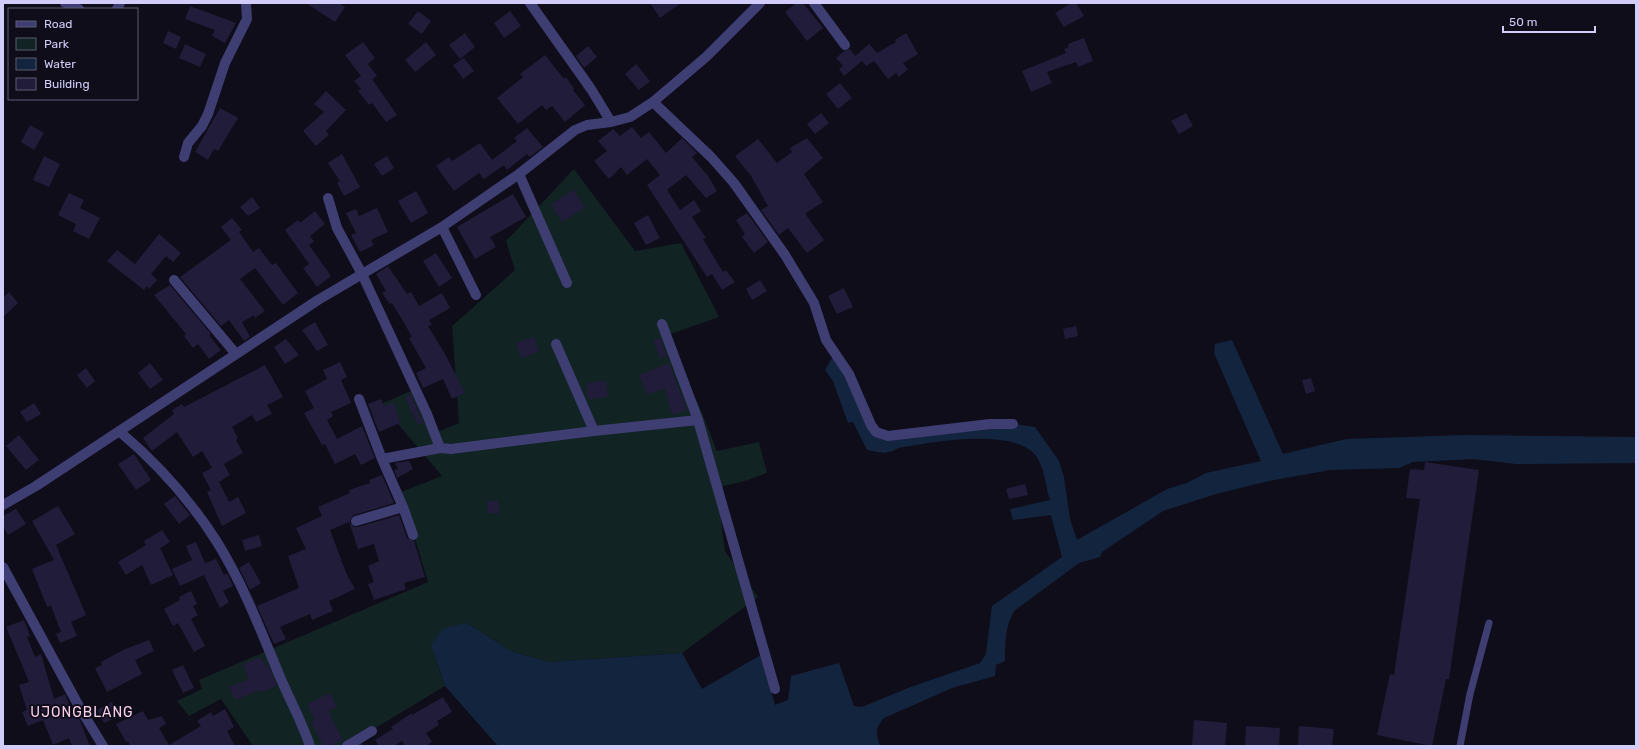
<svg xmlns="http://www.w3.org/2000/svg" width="1639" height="749" viewBox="0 0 1639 749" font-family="Rubik,sans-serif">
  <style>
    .green { fill: #112322 }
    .water { fill: #13253e }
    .building { fill: #211c39 }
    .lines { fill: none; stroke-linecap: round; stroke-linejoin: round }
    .service { stroke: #3f3e73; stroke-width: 7 }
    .minor { stroke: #3f3e73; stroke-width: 10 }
    .labels { text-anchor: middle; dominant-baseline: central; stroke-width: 4; stroke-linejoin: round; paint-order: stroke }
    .quarter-label { font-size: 14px; letter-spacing: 1px; fill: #f9cfea; stroke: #0f0d1a }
  </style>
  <rect width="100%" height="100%" fill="#0f0d1a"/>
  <path class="green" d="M574 169 635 251 681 243 719 317 665 336 678 366 698 403 717 451 759 442 767 473 748 480 720 487 728 518 721 520 725 551 758 597 682 653 549 662 511 651 467 623 431 645 445 686 359 738 363 746H253L221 699 189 716 177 701 202 689 199 680 428 582 401 492 442 476 381 404 415 389 437 432 459 423 452 326 515 270 506 241Z"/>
  <path class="water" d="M1232 340 1283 454 1346 439 1468 435 1636 437V463L1516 464 1473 459 1413 462 1399 468 1330 470 1269 481 1216 494 1163 511 1102 552 1100 557 1079 563 1014 611C1005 627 1005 643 1005 661L996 665 995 676 952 688 884 718C875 728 876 734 880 746H498L445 686 431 645 442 629 467 623 511 651 549 662 682 653 702 689 761 655 775 705 788 700 791 676 839 663 854 706 862 707 908 688 980 663 986 654 992 606 1062 557 1051 515 1013 520 1010 509 1050 500C1046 488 1045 471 1038 459 1020 426 931 442 899 448 895 449 892 452 888 452 882 454 873 451 867 450L853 422 848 423 833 381 825 370 832 358 841 365 875 436 1015 424 1035 427 1059 461 1064 477 1070 519 1077 540 1167 489 1187 483 1206 473 1261 461 1214 353 1215 344Z"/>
  <path class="building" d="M306 3H339L345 7 335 22Z
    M650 3H681L660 18Z
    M796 3H803L823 28 807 41 785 12Z
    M1071 3H1076L1084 16 1064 27 1055 13Z
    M190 6 236 23 225 43 212 36 215 30 185 19Z
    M418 11 431 21 422 34 408 24Z
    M510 11 521 26 504 38 494 23Z
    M168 31 181 37 176 49 163 43Z
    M465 33 475 47 460 59 449 45Z
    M906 33 918 54 903 63 908 69 899 77 896 73 888 79 874 61 866 66 862 61 844 76 839 69 843 66 836 58 844 51 850 49 855 56 869 44 877 53 896 42 895 40Z
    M1084 38 1093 61 1078 67 1076 62 1047 72 1052 83 1031 92 1022 71 1066 53 1064 49 1069 47 1068 44Z
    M363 42 375 58 368 64 377 76 372 79 397 115 386 122 372 103 369 105 358 91 361 89 354 81 361 76 345 55Z
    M426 42 436 55 415 72 405 60Z
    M185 44 206 54 200 67 179 58Z
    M588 46 597 57 584 68 576 56Z
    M545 55 564 79 566 77 574 89 573 90 585 105 565 122 552 106 546 110 542 105 518 124 497 98 523 77 520 74Z
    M464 58 474 71 463 79 453 65Z
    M636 64 650 81 639 90 625 74Z
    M840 83 852 98 838 109 826 94Z
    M326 91 346 110 326 131 329 135 316 146 303 131 324 112 314 104Z
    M220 108 238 118 218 151 214 149 208 160 195 152Z
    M821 113 829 123 815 134 807 124Z
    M1186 113 1193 126 1179 134 1171 121Z
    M30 125 44 133 34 150 21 142Z
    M632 127 641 138 649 132 666 153 682 138 697 153 692 157 708 176 717 191 706 198 686 175 667 190 680 210 694 200 701 211 692 217 706 238 703 239 723 272 726 270 735 282 722 290 712 274 707 277 647 185 660 175 647 159 627 175 621 167 609 179 594 161 607 151 598 141 613 129 620 136Z
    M527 128 543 147 530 157 527 154 507 170 504 165 484 179 479 173 454 191 436 166 449 157 452 161 480 143 492 160 517 141 514 138Z
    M807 138 823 158 804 174 823 202 806 213V215L824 240 807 253 788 228 779 235 761 210 768 206 751 176 735 156 758 139 777 163 792 152 790 148Z
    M342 154 360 187 344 196 337 183 340 181 328 163Z
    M44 156 60 164 49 187 33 180Z
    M387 156 394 168 382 176 374 164Z
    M574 190 585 208 562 222 551 204Z
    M416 191 428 213 411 223 398 201Z
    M69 193 84 200 80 208 100 218 89 239 73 231 76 224 58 215Z
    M513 194 526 217 490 237 496 247 475 259 457 227Z
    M252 197 260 208 248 216 240 207Z
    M377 208 388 232 371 240 374 245 360 252 351 235 356 233 346 213 356 209 359 216Z
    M315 211 325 224 310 236 314 242 309 245 331 276 317 287 303 268 309 264 285 230 298 220 300 223Z
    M747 213 768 242 754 253 742 237 745 234 736 220Z
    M648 215 660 238 646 245 634 223Z
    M232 218 242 230 239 232 253 252 259 248 272 265 276 263 298 293 283 305 255 268 240 279 265 311 255 318 254 315 242 322 250 337 244 341 229 320 221 326 180 277 231 240 221 227Z
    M159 234 181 253 173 262 166 256 151 274 157 280 149 289 147 286 144 290 107 261 117 250 135 264Z
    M436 253 452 278 439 287 423 261Z
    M388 266 407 294 411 292 419 306 442 293 450 308 429 320 432 325 428 326 445 354 465 393 452 399 443 379 423 388 416 373 426 368 409 338 412 337 403 321 392 303 390 304 382 293 386 291 376 274Z
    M760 280 767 291 752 300 746 289Z
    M170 285 211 334 209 335 221 350 209 359 198 344 193 348 184 336 186 334 154 295Z
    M844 288 853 307 837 314 828 296Z
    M9 292 18 303 3 317V298Z
    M315 322 328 345 317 351 302 330Z
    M1076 326 1078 336 1065 339 1063 329Z
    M534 337 539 352 521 358 516 343Z
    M660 338 667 356 660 358 653 340Z
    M286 339 299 355 285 364 274 347Z
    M340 362 347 377 341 380 351 403 331 412 333 416 327 420 337 439 362 426 375 458 361 465 355 454 335 464 325 444 322 445 304 413 314 408 305 391 327 379 323 370Z
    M150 363 163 380 150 389 138 373Z
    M669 363 687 410 672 415 665 388 647 395 639 375Z
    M265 365 283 397 267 405 272 414 256 422 252 415 232 427 238 438 236 440 243 453 224 464 230 475 219 482 229 502 238 497 246 513 222 526 207 492 211 490 202 473 212 468 202 451 193 457 177 432 152 451 143 438 174 414 172 410 182 404 184 407Z
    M86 368 95 381 87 388 77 375Z
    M1311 378 1315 391 1306 394 1302 380Z
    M606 381 608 397 588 399 586 383Z
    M411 394 423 423 418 425 405 397Z
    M381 399 384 406 394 402 400 423 379 432 368 404Z
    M34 403 41 414 27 422 20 412Z
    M19 435 39 460 26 470 6 446Z
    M134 454 151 480 136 490 118 464Z
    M409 461 413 469 397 478 394 470 398 469 395 463Z
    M1425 462 1479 470 1449 679H1446L1432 746 1377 735 1390 674 1394 675 1420 499 1406 498 1410 469 1424 470Z
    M382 475 394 503 354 515 350 519V523L354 527H358L399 515 407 538 414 541 425 577 404 583 406 589 374 600 368 584 374 582 368 566 379 561 374 544 358 549 349 522 330 530 347 575 355 589 329 601 333 611 312 620 310 614 280 627 286 639 274 644 257 606 299 588 288 556 306 549 296 528 322 516 318 507 350 493 349 490 370 483 369 480Z
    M1025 484 1028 495 1009 499 1006 489Z
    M175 496 190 515 179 524 164 504Z
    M498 500 499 513H488L487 501Z
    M58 506 75 534 56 545 86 615 71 622 77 636 60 643 56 634 61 632 51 606 47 607 32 569 54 560 32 521Z
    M16 509 26 524 8 535 3 526V516Z
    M162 530 170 542 160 548 173 575 151 585 142 565 126 575 118 562 146 545 144 541Z
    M259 535 262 546 245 551 242 540Z
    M196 542 205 563 216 559 224 575 227 573 233 586 223 591 229 602 220 608 204 575 180 586 172 569 192 560 186 546Z
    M249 562 261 583 250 590 239 568Z
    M191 591 197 604 193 606 198 615 191 619 205 646 194 652 178 623 173 626 164 609 180 600 179 597Z
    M24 620 30 636 27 637 35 657 41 654 54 699 65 694 73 713 75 712 80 721 90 746H72L69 738 53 745 43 720 28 726 22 712 27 710 19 685 29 682 6 627Z
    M149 640 154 651 135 660 142 674 107 692 95 668 102 665 101 662 123 650Z
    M260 657 271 671 277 686 260 693 259 690 235 700 229 687 249 679 243 664Z
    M183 665 194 688 183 693 172 670Z
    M330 693 337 707 328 711 343 740 330 746H323L311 722 315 720 307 704Z
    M443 697 452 712 437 721 439 725 426 733 432 742 426 746H405L402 741 394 746H379L375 740 393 729 391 727 412 713V715Z
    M112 702 119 716 104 723 97 710Z
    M225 709 234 727 227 731 235 746H130L128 741 126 742 116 724 143 711 148 720 162 716 166 724 159 728 169 745 201 726 197 721 211 712 213 716Z
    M1194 720 1227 723 1225 746H1192Z
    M1246 726 1280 728 1279 746H1245Z
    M1299 726 1334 729 1332 746H1298Z"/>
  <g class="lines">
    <path class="service" d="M1460 746 1470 694 1489 623"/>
    <path class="minor" d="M65 3 79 9
      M530 3 591 89 611 122
      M814 3 845 45
      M117 9 120 3
      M653 102 711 157 734 183 785 255 814 303 826 340 849 374 871 425 876 432 888 436 990 424H1013
      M184 157 188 143 202 126 208 114 225 63 247 19 246 3
      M519 174 567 283
      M328 198 337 228 362 274 427 414 440 448 451 449 594 431 556 344
      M442 227 476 295
      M174 280 236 354
      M662 324 698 420 775 689
      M359 399 382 459 440 448
      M119 431C157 463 191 501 217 542 243 584 261 631 280 677 290 700 302 722 310 746
      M594 431 698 420
      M382 459 403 507 413 535
      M3 505 36 486 318 300 442 227 519 174 575 130 587 125 611 122 630 117 653 102 706 57 760 3
      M356 521 403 507
      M3 567 81 710 103 746
      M347 746 372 731"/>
  </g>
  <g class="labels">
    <g class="quarter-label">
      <text x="82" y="712">UJONGBLANG</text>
    </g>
  </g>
  <rect width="1639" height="749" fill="none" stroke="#d1cdf8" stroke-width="8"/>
  <rect x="8" y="8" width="130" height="92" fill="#0f0d1a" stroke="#5d5a73"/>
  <rect x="16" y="21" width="20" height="6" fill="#3f3e73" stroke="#5d5a73"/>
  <text x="44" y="28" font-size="12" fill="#d1cdf8">Road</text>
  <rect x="16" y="38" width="20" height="12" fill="#112322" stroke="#5d5a73"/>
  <text x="44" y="48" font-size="12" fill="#d1cdf8">Park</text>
  <rect x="16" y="58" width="20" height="12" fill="#13253e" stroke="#5d5a73"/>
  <text x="44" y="68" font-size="12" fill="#d1cdf8">Water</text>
  <rect x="16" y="78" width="20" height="12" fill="#211c39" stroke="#5d5a73"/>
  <text x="44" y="88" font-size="12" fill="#d1cdf8">Building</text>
  <path d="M1503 26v6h92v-6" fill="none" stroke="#d1cdf8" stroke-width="2"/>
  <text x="1509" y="26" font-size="12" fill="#d1cdf8" stroke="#0f0d1a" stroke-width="3" paint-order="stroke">50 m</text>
</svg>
